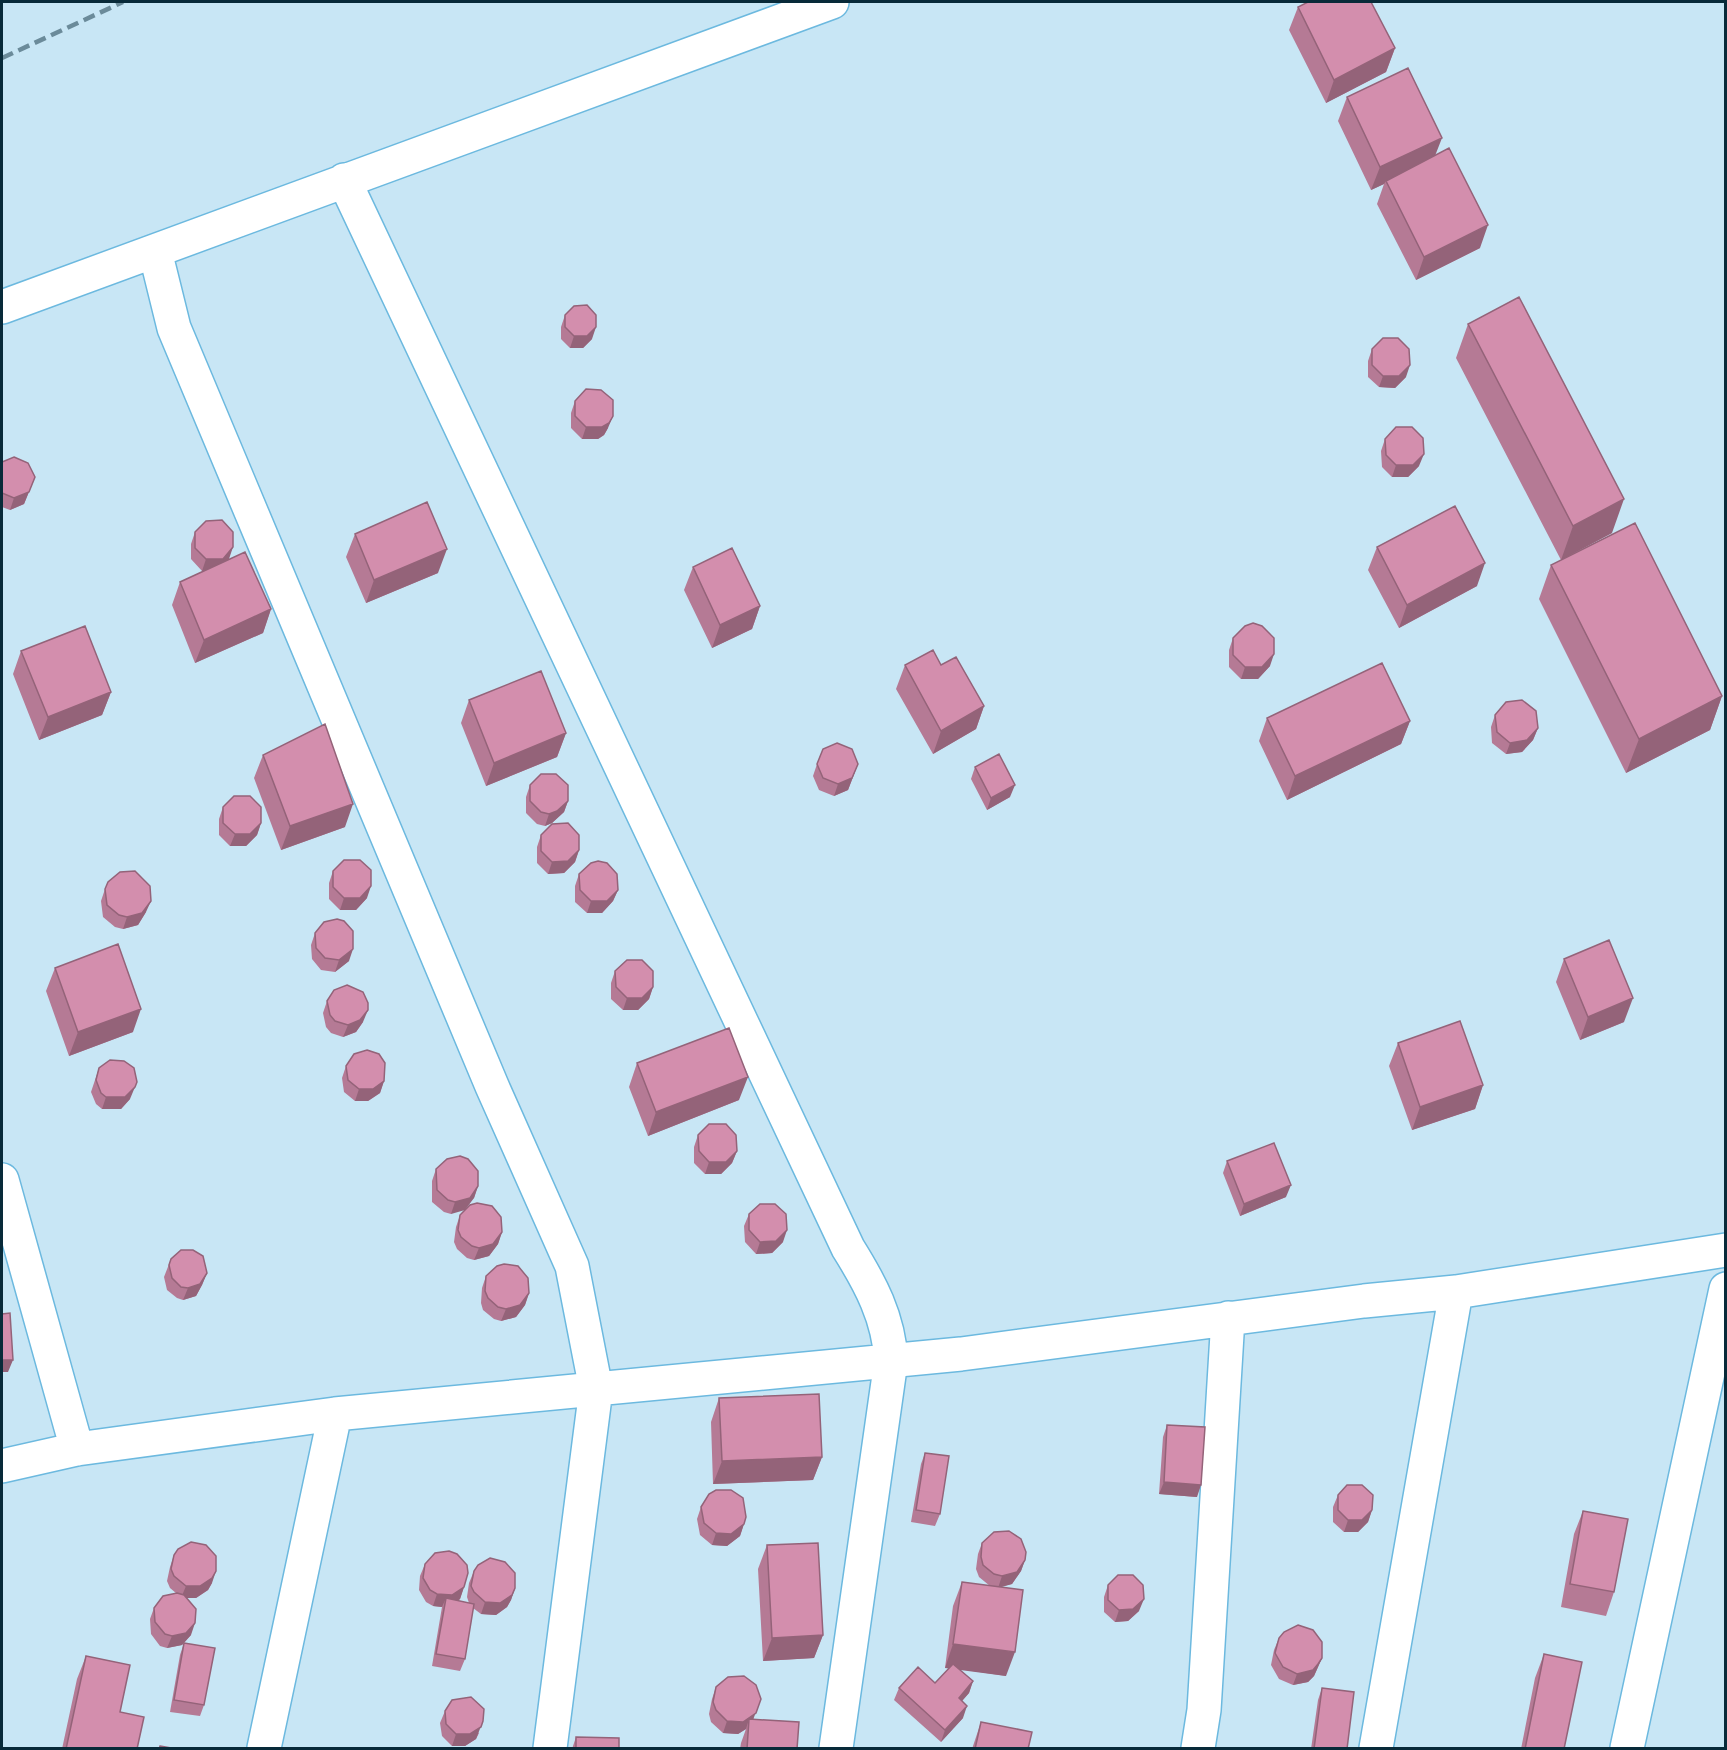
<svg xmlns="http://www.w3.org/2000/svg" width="1727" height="1750" viewBox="0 0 1727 1750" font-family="'Exo 2',sans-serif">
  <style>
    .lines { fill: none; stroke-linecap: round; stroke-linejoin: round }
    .minor-casing { stroke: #6cb9df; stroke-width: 36 }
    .minor { stroke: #fff; stroke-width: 33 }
    .rail { stroke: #6b8b9a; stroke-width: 4.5; stroke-dasharray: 12 6; stroke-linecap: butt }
    .wall { fill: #b57a95 }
    .shaded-wall { fill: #946379 }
    .building { fill: #d38ead; stroke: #946379; stroke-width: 1.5 }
  </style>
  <rect width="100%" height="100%" fill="#c8e6f5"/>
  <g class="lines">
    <defs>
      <path id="minor" d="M344 180 848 1248C870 1283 889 1318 891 1361L836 1748
        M155 251 174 328 492 1086 572 1266 596 1389 550 1748
        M2 307 832 2
        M2 1180 77 1449
        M2 1466 77 1449 335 1414 961 1354 1364 1301 1456 1292 1726 1250
        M264 1748 335 1414
        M1198 1748 1204 1710 1228 1318
        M1376 1748 1456 1292
        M1627 1748 1726 1289"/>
    </defs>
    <use href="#minor" class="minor-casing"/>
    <use href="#minor" class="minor"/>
    <path class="rail" d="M2 58 123 2"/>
  </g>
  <path class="wall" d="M1298 7 1395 48 1386 72 1326 103 1289 30Z
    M1347 97 1435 155 1480 248 1416 280 1377 204 1384 184 1371 190 1338 121Z
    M565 315 592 339 583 348H570L561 339V327Z
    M1468 324 1612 533 1561 560 1456 358Z
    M1372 349 1406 377 1395 388 1379 387 1368 377V361Z
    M575 401 608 428 604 435 598 439H582L571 428V413Z
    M1385 439 1419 466 1408 477H1392L1382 467 1381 451Z
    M2 462 35 477 24 504 10 510 2 507Z
    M195 532 228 560 271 609 263 633 195 663 172 605 180 582 204 571H202L191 559V544Z
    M355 534 438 573 366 603 346 557Z
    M1377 547 1477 586 1399 628 1368 570Z
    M1551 565 1722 696 1710 730 1626 773 1539 599Z
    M693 567 760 606 752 629 712 648 684 590Z
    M1233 638 1270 666 1258 679H1241L1229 667V650Z
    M21 651 111 692 102 715 39 740 13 674Z
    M905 665H941L984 706 976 729 933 754 896 689Z
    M469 700 566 733 557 757 486 786 461 723Z
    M1495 715 1538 728 1533 740 1522 752 1506 754 1492 743 1491 727Z
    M1267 718 1410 721 1401 744 1287 800 1259 741Z
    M263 755 345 827 281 850 254 778Z
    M817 764H858L848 790 834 796 819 790 813 776Z
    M975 767 1010 797 987 810 971 779Z
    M530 785 568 801 564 812 552 823 545 826 537 824 526 813V797Z
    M223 807 261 823 257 835 246 846H230L219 835V819Z
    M541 835 579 850 575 862 564 873 548 874 537 863V847Z
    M333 871 367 898 356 910H340L329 899V883Z
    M579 874 618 890 613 901 602 913H587L575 902V886Z
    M105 889 146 912 138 925 123 929 115 927 103 917 101 901Z
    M315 933 349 961 335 972 321 970 312 959 311 945Z
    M1564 959 1624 1022 1580 1040 1556 982Z
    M55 968 133 1032 69 1056 46 991Z
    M615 971 653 987 649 999 638 1010H623L611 999V983Z
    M327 1001 363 1022 356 1032 343 1037 331 1033 326 1027 323 1013Z
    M1398 1043 1483 1085 1475 1109 1412 1130 1389 1066Z
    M637 1063 739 1100 648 1136 629 1087Z
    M346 1066 384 1081 380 1093 368 1101H355L344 1092 342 1078Z
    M99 1068 130 1099 121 1109H102L96 1104 91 1092Z
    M698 1135 737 1151 732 1163 721 1174H705L694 1163V1147Z
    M1227 1161 1286 1197 1240 1216 1223 1173Z
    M436 1169 478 1186 474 1198 451 1214 444 1212 432 1202V1181Z
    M749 1214 783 1242 772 1253 756 1254 745 1242 744 1226Z
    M460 1215 502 1232 498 1244 489 1256 474 1260 467 1258 457 1249 454 1242 456 1227Z
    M171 1259 207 1273 202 1285 196 1296 183 1300 177 1298 167 1290 164 1277Z
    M486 1276 529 1293 525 1305 516 1317 501 1321 494 1319 483 1310 481 1303 482 1288Z
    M719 1398 822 1457 813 1480 713 1484 711 1422Z
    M1167 1425 1197 1497 1159 1494 1163 1437Z
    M925 1453 940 1514 935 1526 911 1522 921 1464Z
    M1338 1495 1372 1510 1368 1522 1358 1532H1344L1333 1522V1507Z
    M701 1507 746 1517 740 1536 727 1546 712 1545 700 1535 697 1519Z
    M1583 1511 1614 1592 1606 1616 1561 1607 1574 1534Z
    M982 1543 1025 1560 1021 1571 1012 1584 999 1587 1006 1676 959 1669 973 1681 969 1693 962 1701 963 1718 941 1742 894 1700 899 1688 935 1683 949 1668H945L953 1606 962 1582 990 1586 979 1577 976 1569 978 1554Z
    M767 1545 823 1635 814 1658 763 1661 758 1569Z
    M174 1555 212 1583 208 1590 196 1598H187L191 1635 182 1645 167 1648 160 1646 151 1634 150 1619 154 1608 176 1593 170 1588 167 1581 170 1567Z
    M425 1564 464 1587 460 1599 458 1601 469 1603 467 1597 469 1583 474 1571 515 1588 511 1600 507 1607 496 1615 481 1614 473 1608 465 1659 460 1671 432 1666 442 1607 433 1606 426 1602 419 1590 420 1576Z
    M1108 1585 1139 1611 1128 1621 1115 1622 1104 1612V1597Z
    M1279 1638 1322 1658 1314 1676 1308 1682 1293 1685 1279 1679 1271 1665 1274 1650Z
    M184 1643 204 1705 200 1716 170 1712 180 1655Z
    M1544 1654 1564 1749H1521L1535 1678Z
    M86 1656 120 1712 137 1749H62L77 1679Z
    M716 1687 754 1719 797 1749H740L741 1743 746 1729 738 1734 723 1733 711 1722 709 1714 712 1699Z
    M1322 1688 1347 1749H1311L1318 1700Z
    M445 1711 479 1733 476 1739 465 1746H452L442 1736 440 1723Z
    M981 1722 1028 1749H972Z
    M576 1737 619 1749H572Z"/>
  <path class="shaded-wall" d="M1395 48 1386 72 1326 103 1334 80Z
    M1442 138 1433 161 1386 181 1384 184 1371 190 1380 167Z
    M1488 225 1480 248 1416 280 1424 257Z
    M596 327 592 339 583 348H570L574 336Z
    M1410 365 1406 377 1395 388 1379 387 1383 376Z
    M613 416 608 428 604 435 598 439H582L586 427Z
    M1424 454 1419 466 1408 477H1392L1396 465Z
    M35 477 24 504 10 510 14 498Z
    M1624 499 1612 533 1561 560 1573 526Z
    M233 547 229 559 218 571H202L206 559Z
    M447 549 438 573 366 603 374 580Z
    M1485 563 1477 586 1399 628 1407 605Z
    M760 606 752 629 712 648 720 625Z
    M271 609 263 633 195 663 204 640Z
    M1274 654 1270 666 1258 679H1241L1245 667Z
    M111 692 102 715 39 740 48 717Z
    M1722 696 1710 730 1626 773 1639 739Z
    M984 706 976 729 933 754 941 731Z
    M1410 721 1401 744 1287 800 1295 776Z
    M1538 728 1533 740 1522 752 1506 754 1510 743Z
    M566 733 557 757 486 786 494 763Z
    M858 764 848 790 834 796 838 784Z
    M1015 785 1010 797 987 810 991 798Z
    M568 801 564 812 552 823 545 826 549 814Z
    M353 804 345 827 281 850 290 826Z
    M261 823 257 835 246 846H230L235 834Z
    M579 850 575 862 564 873 548 874 552 862Z
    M371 886 367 898 356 910H340L344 898Z
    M618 890 613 901 602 913H587L591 901Z
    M151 901 146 912 138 925 123 929 127 917Z
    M353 949 349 961 335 972 339 960Z
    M653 987 649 999 638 1010H623L627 998Z
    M1633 998 1624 1022 1580 1040 1588 1017Z
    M141 1009 133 1032 69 1056 78 1032Z
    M368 1010 363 1022 356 1032 343 1037 348 1025Z
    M748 1077 739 1100 648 1136 656 1112Z
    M384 1081 380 1093 368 1101H355L359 1089Z
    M1483 1085 1475 1109 1412 1130 1420 1107Z
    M135 1087 130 1099 121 1109H102L106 1097Z
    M737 1151 732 1163 721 1174H705L709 1162Z
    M1291 1185 1286 1197 1240 1216 1244 1204Z
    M478 1186 474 1198 465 1210 451 1214 455 1202Z
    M787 1230 783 1242 772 1253 756 1254 760 1242Z
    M502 1232 498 1244 489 1256 474 1260 479 1248Z
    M207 1273 202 1285 196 1296 183 1300 188 1288Z
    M529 1293 525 1305 516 1317 501 1321 506 1309Z
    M2 1360H13L8 1372H2Z
    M822 1457 813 1480 713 1484 722 1461Z
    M1164 1482 1201 1485 1197 1497 1159 1494Z
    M1372 1510 1368 1522 1358 1532H1344L1348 1520Z
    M744 1524 740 1536 727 1546 712 1545 716 1533Z
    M1025 1560 1021 1571 1012 1584 998 1588 1002 1576Z
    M216 1571 212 1583 208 1590 196 1598H181L186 1586Z
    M464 1587 460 1599 447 1607 446 1598 442 1607 433 1606 437 1594Z
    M515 1588 511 1600 507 1607 496 1615 481 1614 485 1602Z
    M1144 1599 1139 1611 1128 1621 1115 1622 1119 1610Z
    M195 1623 191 1635 182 1645 167 1648 172 1636Z
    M823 1635 814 1658 763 1661 772 1638Z
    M953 1644 1015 1652 1006 1676 945 1668Z
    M1322 1658 1314 1676 1308 1682 1293 1685 1297 1674Z
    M973 1681 969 1693 954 1710 959 1698Z
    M761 1699 751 1725 749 1719 746 1729 738 1734 723 1733 727 1721Z
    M967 1706 963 1718 941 1742 945 1730Z
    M483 1721 476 1739 465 1746H452L456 1734Z"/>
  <path class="building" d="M1308 2H1371L1395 48 1334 80 1298 7Z
    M1408 68 1442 138 1380 167 1347 97Z
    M1449 148 1488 225 1424 257 1386 181Z
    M1519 297 1624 499 1573 526 1468 324Z
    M587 305 596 315V327L587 336H574L565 327V315L574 306Z
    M1383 338H1398L1409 349 1410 365 1399 376H1383L1372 365V349Z
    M586 389 601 390 613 400V416L609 423 602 427H586L575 416V401Z
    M1396 427H1412L1423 438 1424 454 1413 465H1396L1386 455 1385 439Z
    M14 457 28 463 35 477 29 492 14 498 2 493V462Z
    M427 502 447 549 374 580 355 534Z
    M1455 506 1485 563 1407 605 1377 547Z
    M222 520 233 532V547L223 559H206L195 548V532L206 521Z
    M1635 523 1722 696 1639 739 1551 565Z
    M732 548 760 606 720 625 693 567Z
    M245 552 271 609 204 640 180 582Z
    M1253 623 1262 626 1274 638V654L1262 667H1245L1233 655V638L1245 626Z
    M85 626 111 692 48 717 21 651Z
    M933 650 941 665 956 657 984 706 941 731 905 665Z
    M1382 663 1410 721 1295 776 1267 718Z
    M541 671 566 733 494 763 469 700Z
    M1522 700 1536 711 1538 728 1527 740 1510 743 1497 732 1495 715 1506 702Z
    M325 724 353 804 290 826 263 755Z
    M837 743 852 749 858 764 852 778 838 784 823 778 817 764 823 749Z
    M999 754 1015 785 991 798 975 767Z
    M541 774H556L568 785V801L557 811 549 814 541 812 530 801V785Z
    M234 796H250L261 807V823L250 834H235L223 823V807Z
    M568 823 579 835V850L568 861 552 862 541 851V835L552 824Z
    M344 860H360L371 870V886L360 898H344L333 887V871Z
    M598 861 607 863 617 874 618 890 607 901H591L580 890 579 874 591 863Z
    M135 871 150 886 151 901 142 913 127 917 119 915 107 905 105 889 108 882 120 872Z
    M337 919 344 921 353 931V949L339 960 325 958 316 948 315 933 324 922Z
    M1609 940 1633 998 1588 1017 1564 959Z
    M118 944 141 1009 78 1032 55 968Z
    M627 960H642L653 971V987L642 998H627L616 987 615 971Z
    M347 985 363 992 368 1003V1010L360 1020 348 1025 335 1021 330 1015 327 1001 334 990Z
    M1460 1021 1483 1085 1420 1107 1398 1043Z
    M729 1028 748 1077 656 1112 637 1063Z
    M367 1050 379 1054 385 1063 384 1081 373 1089H359L348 1080 346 1066 354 1054Z
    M110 1060 124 1061 134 1068 137 1082 135 1087 125 1097H106L101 1093 96 1080 99 1068Z
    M709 1124H726L736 1135 737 1151 726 1162H709L699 1151 698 1135Z
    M1274 1143 1291 1185 1244 1204 1227 1161Z
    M460 1156 468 1159 478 1171V1186L470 1198 455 1202 448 1200 437 1190 436 1169 447 1159Z
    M477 1203 492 1206 501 1217 502 1232 493 1244 479 1248 472 1246 461 1237 458 1230 460 1215 470 1205Z
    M760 1204H775L786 1214 787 1230 776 1241 760 1242 749 1230V1214Z
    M181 1250H193L203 1256 207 1273 200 1284 188 1288 181 1287 172 1278 169 1265 171 1259Z
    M504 1264 518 1266 528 1278 529 1293 520 1305 506 1309 498 1307 488 1298 485 1291 486 1276 497 1266Z
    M10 1313 13 1360H2V1314Z
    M819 1394 822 1457 722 1461 719 1398Z
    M1167 1425 1205 1427 1201 1485 1164 1482Z
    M925 1453 949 1456 940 1514 916 1510Z
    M1347 1485H1362L1373 1495 1372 1510 1362 1520H1348L1338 1510V1495Z
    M716 1490H731L743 1498 746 1517 744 1524 731 1534 716 1533 704 1523 701 1507 709 1494Z
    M1583 1511 1628 1519 1614 1592 1570 1584Z
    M1009 1531 1021 1539 1026 1552 1025 1560 1017 1572 1002 1576 994 1574 983 1565 981 1557 982 1543 994 1532Z
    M191 1542 206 1545 216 1556V1571L212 1578 200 1586H186L174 1576 171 1569 174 1555 178 1549Z
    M818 1543 823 1635 772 1638 767 1545Z
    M449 1551 457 1554 467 1565 468 1573 464 1587 452 1595 437 1594 430 1590 423 1578 425 1564 435 1553Z
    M490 1558 505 1562 515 1573V1588L512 1595 500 1603 485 1602 474 1592 471 1586 474 1571 478 1565Z
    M1118 1575H1133L1143 1585 1144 1599 1133 1609 1119 1610 1108 1600V1585Z
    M962 1582 1023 1590 1015 1652 953 1644Z
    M177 1593 184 1595 196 1609 195 1623 186 1633 172 1636 165 1634 155 1622 154 1608 163 1596Z
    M446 1598 474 1604 465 1659 436 1654Z
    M1298 1625 1313 1630 1322 1642V1658L1318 1664 1313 1670 1297 1674 1283 1667 1275 1653 1279 1638 1284 1632Z
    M184 1643 215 1648 204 1705 174 1700Z
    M1544 1654 1582 1662 1564 1749H1525Z
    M86 1656 130 1665 120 1712 144 1717 137 1749H66Z
    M953 1664 973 1681 959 1698 967 1706 945 1730 899 1688 918 1667 935 1683Z
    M744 1676 756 1685 761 1699 756 1713 743 1722 727 1721 716 1710 713 1702 716 1687 728 1677Z
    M1322 1688 1354 1692 1347 1749H1314Z
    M471 1697 484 1709 483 1721 481 1727 470 1734H456L446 1724 445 1711 452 1700Z
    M749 1719 799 1722 797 1749H747Z
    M981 1722 1032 1732 1028 1749H975Z
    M576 1737 619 1738V1749H576Z
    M160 1746 177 1749H159Z"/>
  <rect width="1727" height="1750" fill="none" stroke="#082a39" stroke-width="6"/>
</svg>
